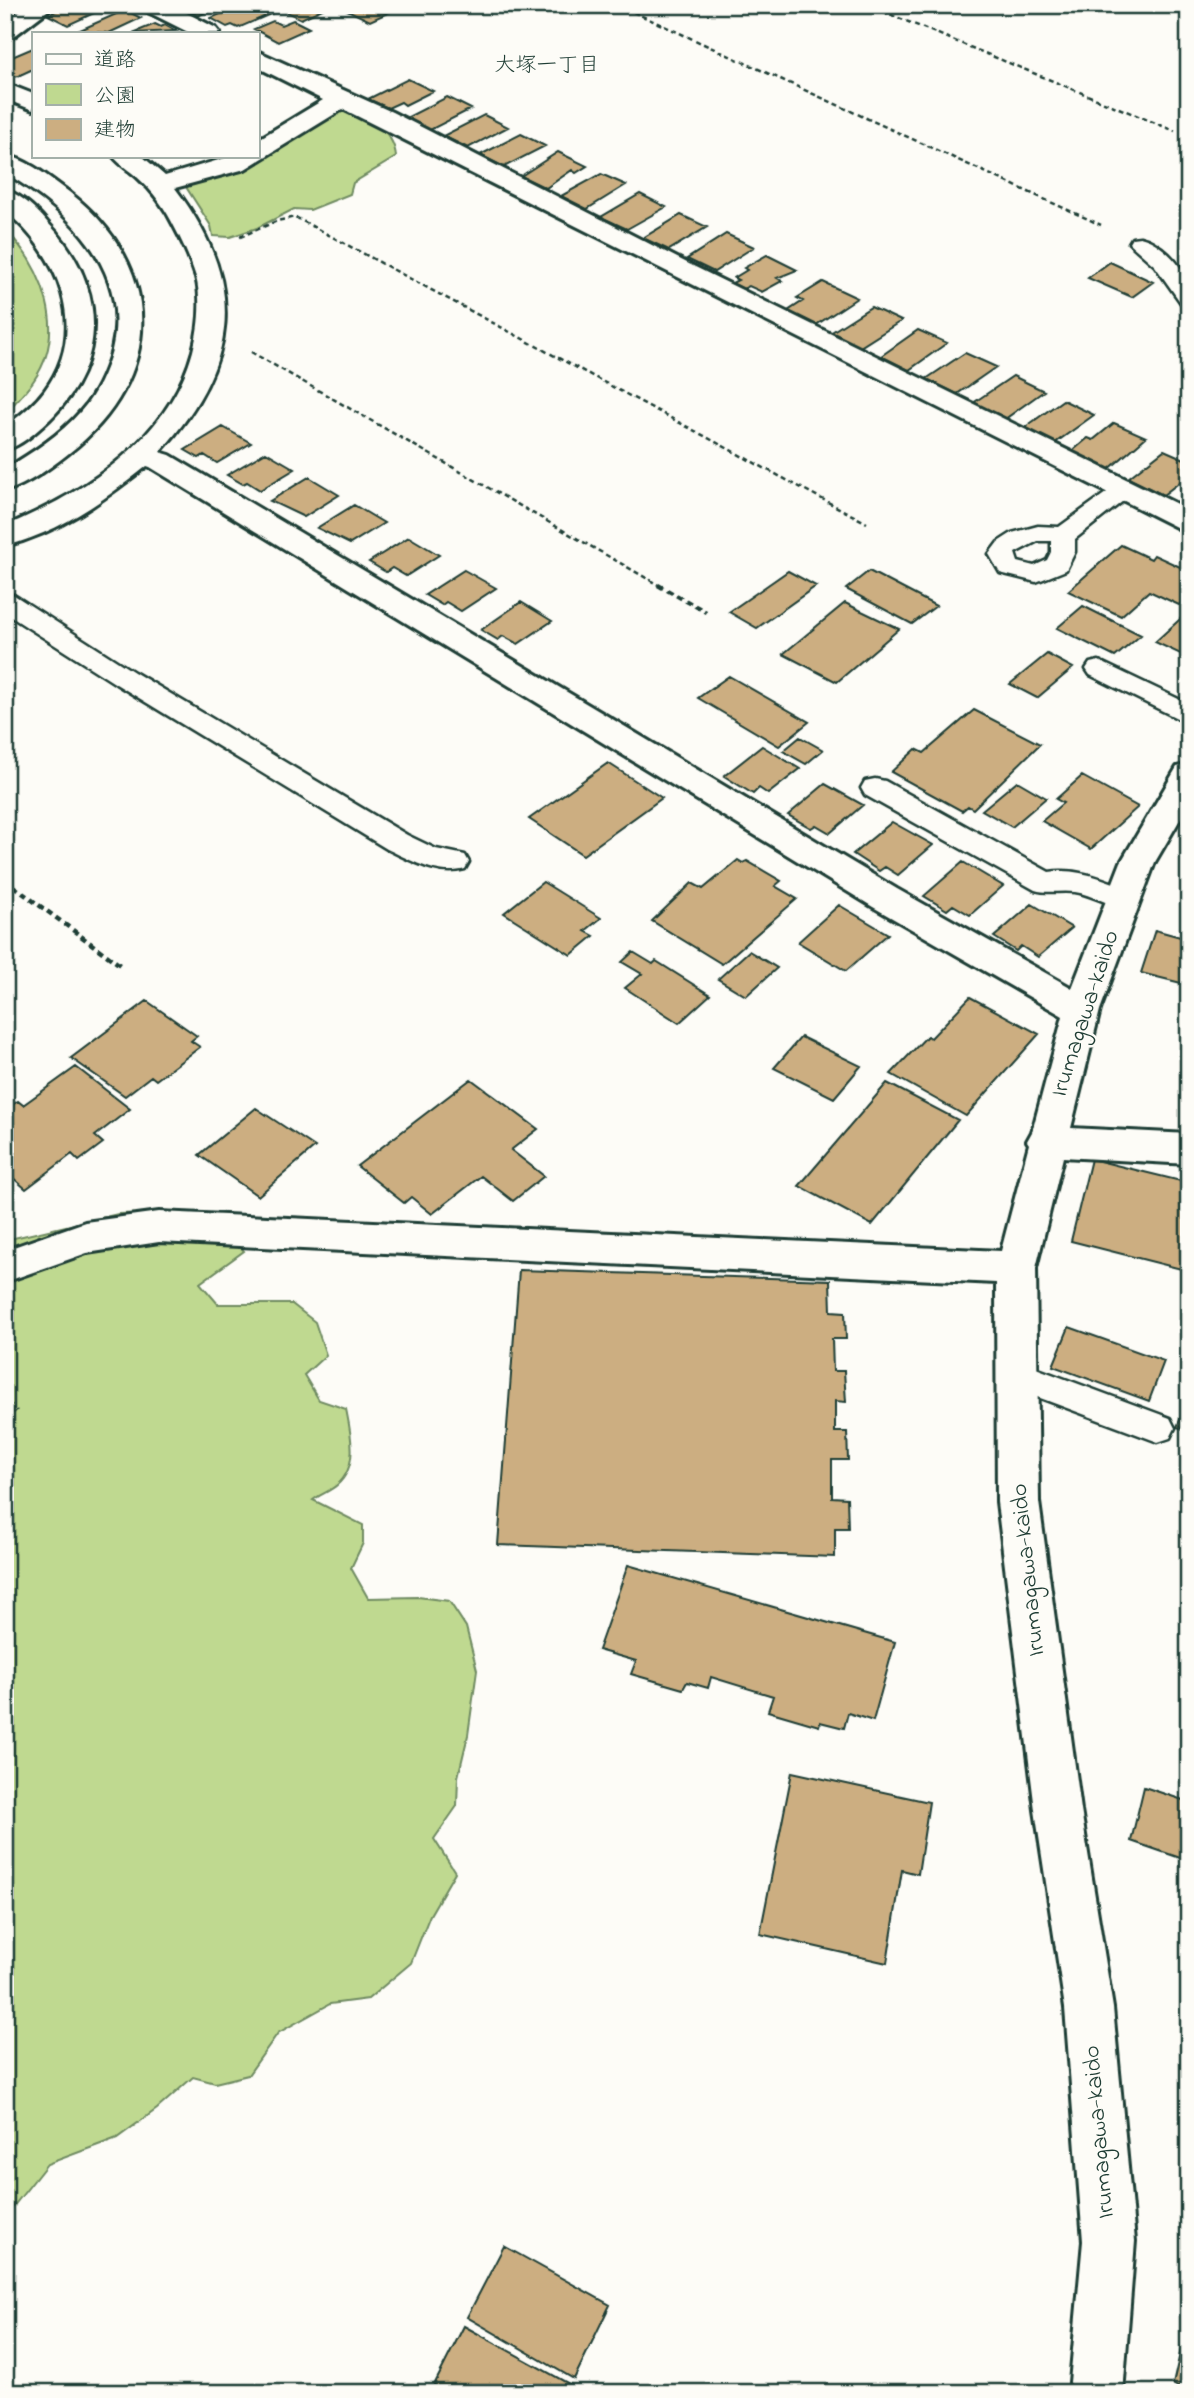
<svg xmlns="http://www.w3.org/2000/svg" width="1194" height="2398" viewBox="0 0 1194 2398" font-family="'Indie Flower','Klee One',sans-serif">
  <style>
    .green { fill: #bfd990; stroke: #6f8b62; stroke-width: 2 }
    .building { fill: #ccae81; stroke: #1f3d34; stroke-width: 2 }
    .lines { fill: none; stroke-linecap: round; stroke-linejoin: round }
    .lane-casing { stroke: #1f3d34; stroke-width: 5 }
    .street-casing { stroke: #1f3d34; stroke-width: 6 }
    .highway-casing { stroke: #1f3d34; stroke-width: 6 }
    .path-far2 { stroke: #1f3d34; stroke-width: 2.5; stroke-dasharray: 5 3.5; stroke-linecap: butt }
    .path-far1 { stroke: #1f3d34; stroke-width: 4.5; stroke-dasharray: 6 4.5; stroke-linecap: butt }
    .path { stroke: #1f3d34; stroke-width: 5; stroke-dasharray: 9 6; stroke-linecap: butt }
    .lane { fill: #fdfcf7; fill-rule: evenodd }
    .street { fill: #fdfcf7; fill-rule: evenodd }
    .highway { fill: #fdfcf7; fill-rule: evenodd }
    .labels { text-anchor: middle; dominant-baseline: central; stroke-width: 5; stroke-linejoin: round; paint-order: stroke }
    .far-neighbourhood-label { font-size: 21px; fill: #1f3d34; stroke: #fdfcf7 }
    .street-label { font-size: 24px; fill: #1f3d34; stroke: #fdfcf7 }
  </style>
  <rect width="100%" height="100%" fill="#fdfcf7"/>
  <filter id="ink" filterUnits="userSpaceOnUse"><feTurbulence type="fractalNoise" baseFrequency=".0143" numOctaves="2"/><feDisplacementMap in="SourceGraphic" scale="14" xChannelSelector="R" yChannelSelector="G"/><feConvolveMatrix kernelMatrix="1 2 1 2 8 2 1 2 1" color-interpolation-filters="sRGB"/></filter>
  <g filter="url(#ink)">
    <path class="green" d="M337 111C363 113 394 128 396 157L353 183 350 194 310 210 294 209 257 228 230 237 213 236 211 226 186 187 240 169 306 132Z
      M5 229C43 268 68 331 34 380 26 392 15 403 5 413Z
      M185 1212 214 1214 244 1251 200 1283 218 1304H292L315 1322 326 1355 304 1375 319 1400 346 1409C351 1434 359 1466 337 1485 330 1491 320 1495 313 1500L363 1525V1543L351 1568 368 1598 418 1597 449 1601 466 1627 477 1670 468 1735 458 1777 457 1806 434 1839 455 1872 430 1915 411 1963 368 1999 330 2004 278 2033 248 2075 215 2083 193 2077 157 2109 117 2138 47 2164 5 2217V1240L118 1214Z"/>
    <path class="building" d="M67 5H104L107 7 68 25 48 15Z
      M186 5H221L198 16 187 10 191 8Z
      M241 5H263L275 12 238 28 232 25 227 27 211 18Z
      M272 5H331L301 19Z
      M337 5H405L370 21Z
      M125 10 141 18 109 33 78 31Z
      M293 20 309 28 278 42 254 29 273 21 281 25Z
      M155 24 161 27 165 25 176 31 133 33Z
      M33 48V69L16 77 5 71V60Z
      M408 79 433 91 405 105 401 102 388 108 368 99Z
      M447 97 471 109 430 130 406 118Z
      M484 115 508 127 468 148 443 136Z
      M521 134 545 146 504 167 480 155Z
      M558 152 587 166 576 173 572 170 546 188 521 176Z
      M601 174 626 185 587 209 561 196Z
      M640 194 666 207 627 229 601 217Z
      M681 215 707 227 669 250 643 238Z
      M726 234 754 247 714 272 687 259Z
      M767 255 797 270 777 278 782 281 762 292 749 286 743 289 732 283 738 280 734 278 747 270 744 268Z
      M1110 262 1153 282 1132 297 1088 278Z
      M823 282 857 298 816 325 788 311 803 301 797 298Z
      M871 307 901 321 860 347 830 333Z
      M918 330 947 343 909 370 881 356Z
      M965 353 996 367 957 394 926 379Z
      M1013 376 1044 391 1005 419 973 403Z
      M1063 400 1094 415 1055 443 1024 428Z
      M1114 423 1146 437 1108 470 1070 453 1088 438 1093 440Z
      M223 427 251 443 217 463 204 455 199 458 185 450Z
      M1164 450 1189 461V475L1163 495 1128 478Z
      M266 452 295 469 260 490 247 482 243 484 227 475Z
      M309 477 339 495 304 517 270 501Z
      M354 505 384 523 350 544 317 528Z
      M409 537 439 555 406 576 392 568 386 572 369 562Z
      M1121 545 1151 559 1154 555 1189 571V596L1179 605 1149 591 1121 616 1068 591Z
      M464 570 496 588 461 611 446 602 442 605 425 595Z
      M788 571 816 586 757 628 729 612Z
      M869 571 936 606 912 624 846 589Z
      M521 602 552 621 518 644 503 636 498 640 481 630Z
      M845 603 899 629 837 682 783 654Z
      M1083 606 1141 635 1115 657 1057 628Z
      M1189 611V658L1155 642Z
      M1047 654 1073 668 1037 698 1010 684Z
      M729 676 809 722 779 746 698 698Z
      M974 710 1040 744 973 809 968 806 962 811 891 772 916 749 924 753Z
      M800 737 823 750 806 764 783 751Z
      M762 746 800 769 768 794 759 788 753 794 724 776Z
      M608 763 662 798 583 855 529 819Z
      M1082 776 1138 807 1091 849 1042 821 1063 803 1056 799Z
      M1017 781 1046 798 1012 827 982 810Z
      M825 784 863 805 830 833 816 825 811 828 788 815Z
      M892 822 933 845 898 875 885 867 879 871 853 854Z
      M738 860 743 863 747 861 781 881 775 886 797 899 722 964 652 921 692 883 703 889Z
      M963 862 1003 886 970 915 953 905 947 910 924 896Z
      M543 882 601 918 585 931 594 936 571 955 504 913Z
      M1032 904 1072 928 1038 957 1021 946 1016 951 994 937Z
      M839 905 888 934 846 971 798 942Z
      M1155 930 1184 938 1185 933 1189 934V985L1141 973Z
      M749 951 777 968 746 996 718 979Z
      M633 952 653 964 656 961 710 995 679 1023 625 988 642 974 622 962Z
      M970 997 1039 1034 966 1116 891 1074 927 1036 931 1038Z
      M147 1001 197 1036 191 1041 200 1047 156 1080 151 1076 125 1096 71 1058Z
      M801 1037 861 1066 834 1098 774 1068Z
      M76 1067 130 1109 95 1136 103 1143 79 1161 72 1154 26 1189 5 1171V1110L18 1101 23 1105Z
      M471 1079 538 1129 511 1150 544 1176 513 1201 481 1176 432 1214 411 1197 404 1203 357 1166Z
      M887 1083 958 1120 872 1225 799 1186Z
      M256 1108 315 1147 258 1196 199 1155Z
      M1091 1159 1189 1183V1271L1071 1241Z
      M519 1270 830 1280 831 1311 845 1312 846 1339H832L833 1371H844L846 1402 835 1401V1432H847L848 1460H832V1497L847 1498 848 1528H835V1557L498 1545Z
      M1069 1327 1164 1361 1149 1401 1053 1366Z
      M1189 1399V1431L1177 1427Z
      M628 1565 895 1642 873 1721 848 1713 844 1728 820 1722 819 1726 768 1711 773 1696 711 1677 708 1688 687 1682 683 1689 631 1674 636 1661 598 1650Z
      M792 1772 929 1802 918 1874 902 1870 887 1963 760 1934Z
      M1144 1787 1189 1802V1861L1131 1841Z
      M504 2246 610 2305 574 2379 467 2317Z
      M1189 2314V2393H1188L1173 2384Z
      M464 2326 571 2385 568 2393H430Z"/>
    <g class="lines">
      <defs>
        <path id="lane" d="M1140 237C1159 241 1181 263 1188 282 1190 288 1189 298 1189 305L1181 303 1155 266 1129 243 1132 238Z
          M1125 483 1133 485 1137 490 1075 539V552L1066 570 1036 582 1000 573 989 554 998 542 1012 533 1038 526 1059 527 1117 485ZM1038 541H1051V552L1047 560 1034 566 1018 562 1015 553Z
          M5 593 14 595 134 672 407 835 436 849 465 855 469 862 465 869C438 877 411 860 387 849L116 684 5 613Z
          M1099 661 1189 704V724L1090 675 1086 669 1090 663Z
          M875 779 885 781 1049 872C1078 867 1108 881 1135 891L1139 898 1135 905C1115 911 1095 895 1075 892 1061 890 1048 894 1035 890L865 795 861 788 865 781Z
          M1017 1361 1170 1418 1175 1428 1170 1438 1158 1442 1005 1385 1000 1375 1005 1365Z"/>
        <path id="street" d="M28 5H55L13 37 5 39V21Z
          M141 5H171L216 28 220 33H190L144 10Z
          M257 51 392 112 689 264 1189 510V531L1178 528 343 109 245 169 175 188C248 284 239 364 160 452L170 455 897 889 1072 988 1121 862 1177 767 1189 764V804L1155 862 1100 1010 1071 1128 1189 1134V1164L1063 1157 1036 1268 1039 1502 1081 1810 1113 2008 1135 2241 1123 2393H1069L1083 2241 1065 2008 1035 1810 997 1502 996 1283 159 1242 87 1253 5 1282V1250L85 1222 159 1212 1001 1251 1029 1144 1027 1141 1032 1132 1063 1016 873 907 150 467 147 466C104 500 59 533 5 546V526C85 493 169 439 193 351 199 328 202 300 196 277 191 261 183 243 175 228 166 209 153 191 137 177 129 170 120 165 113 156H142L165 176 232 156H257V140L323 100 257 67Z
          M5 83 33 94V110L5 99Z"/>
        <path id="highway" d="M5 155C29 160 50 178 69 192 166 267 165 378 69 453 51 467 28 485 5 491V469C32 453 60 435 81 411 96 394 106 372 112 350 131 269 69 210 5 173Z
          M5 190C22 195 36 209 47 222 105 281 111 361 49 420 36 432 22 445 5 450V427C19 416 34 405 45 390 90 329 59 254 5 211Z"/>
      </defs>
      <use href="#lane" class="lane-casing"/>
      <use href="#street" class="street-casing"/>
      <use href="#highway" class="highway-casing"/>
      <path class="path-far2" d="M618 5 1101 225
        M867 5 1175 131
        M240 237 277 221 295 217 867 523
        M251 352 662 587"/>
      <path class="path-far1" d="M658 585 706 612
        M5 880 120 965"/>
      <path class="path" d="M5 1400 16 1412"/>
      <use href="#lane" class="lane"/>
      <use href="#street" class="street"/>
      <use href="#highway" class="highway"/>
    </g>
  </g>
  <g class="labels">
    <g class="far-neighbourhood-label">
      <text x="547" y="66">大塚一丁目</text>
    </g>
    <g class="street-label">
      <text transform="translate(1086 1014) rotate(-72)">Irumagawa-kaido</text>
      <text transform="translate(1029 1570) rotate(-96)">Irumagawa-kaido</text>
      <text transform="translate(1100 2132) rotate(-95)">Irumagawa-kaido</text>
    </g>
  </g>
  <rect width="1194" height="2398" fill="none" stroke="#fdfcf7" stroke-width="28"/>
  <rect x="14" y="14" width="1166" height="2370" fill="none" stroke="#1f3d34" stroke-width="2.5" filter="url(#ink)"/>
  <rect x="32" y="32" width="228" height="126" fill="#fdfcf7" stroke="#a4b0a9" stroke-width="2"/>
  <rect x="46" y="54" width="35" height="10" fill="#fdfcf7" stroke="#a4b0a9" stroke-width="2"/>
  <text x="94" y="66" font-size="21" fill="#1f3d34">道路</text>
  <rect x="46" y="84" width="35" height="21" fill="#bfd990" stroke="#a4b0a9" stroke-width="2"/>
  <text x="94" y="102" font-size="21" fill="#1f3d34">公園</text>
  <rect x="46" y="119" width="35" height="21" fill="#ccae81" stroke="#a4b0a9" stroke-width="2"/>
  <text x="94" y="136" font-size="21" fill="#1f3d34">建物</text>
</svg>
